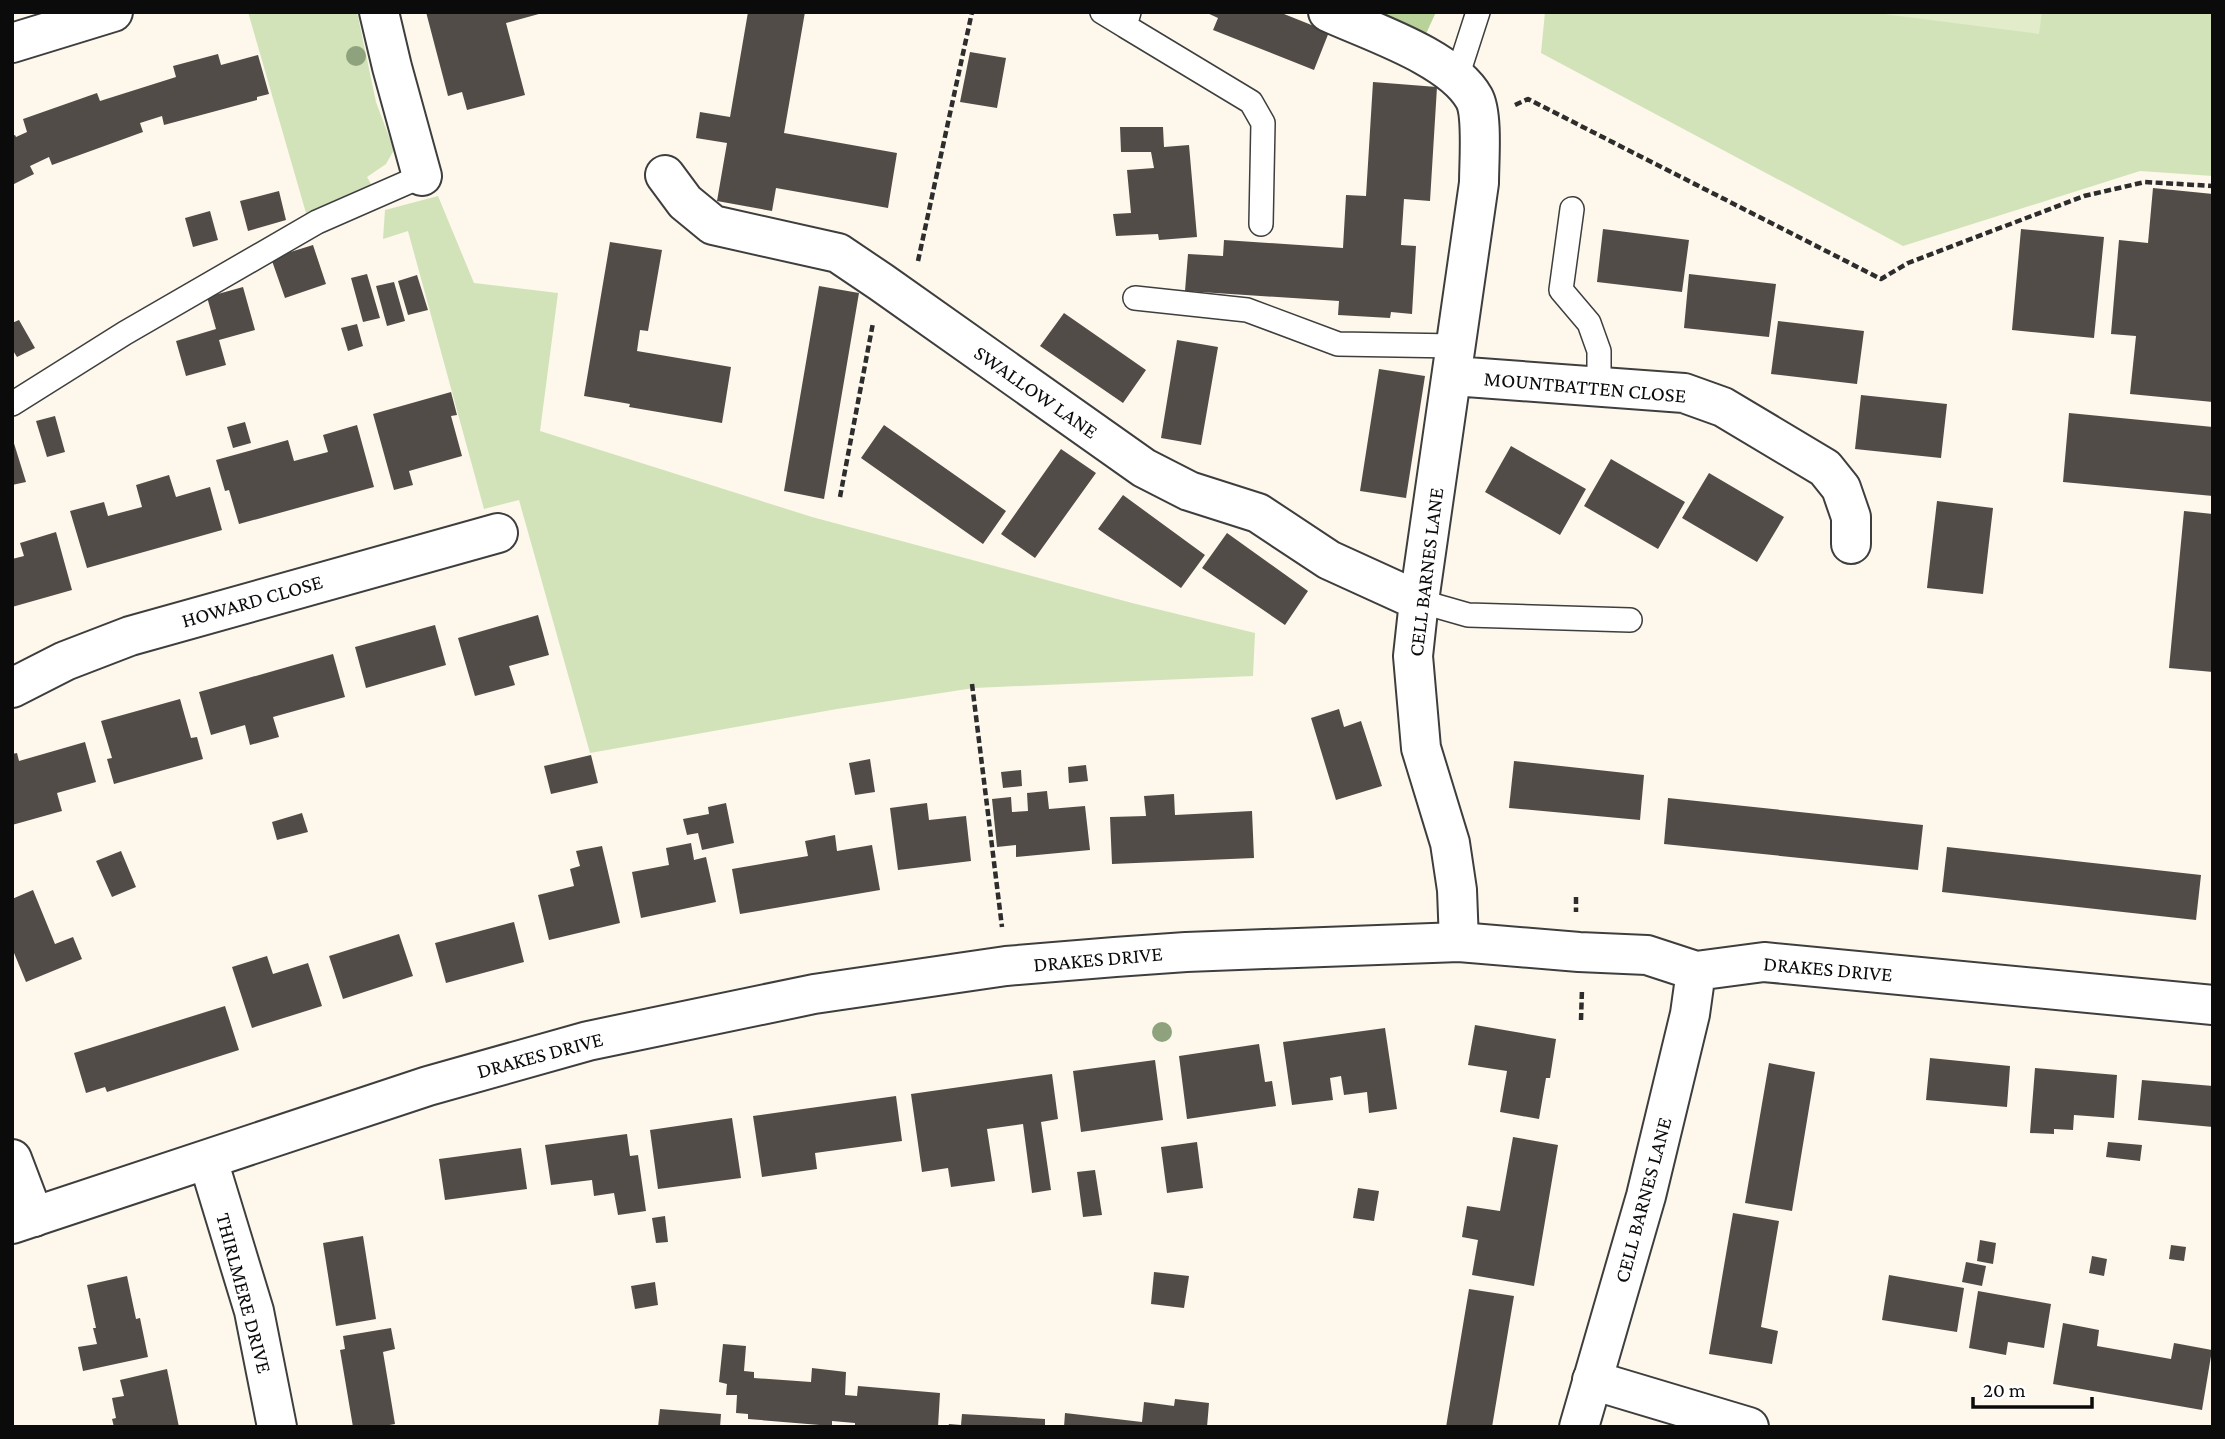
<svg xmlns="http://www.w3.org/2000/svg" width="2225" height="1439" viewBox="0 0 2225 1439" font-family="'Crimson Pro',serif">
  <style>
    .green { fill: #d2e3b9 }
    .forest { fill: #b8d29a }
    .pitch { fill: #e2ebca }
    .building { fill: #524c49 }
    .lines { fill: none; stroke-linecap: round; stroke-linejoin: round }
    .service-casing { stroke: #3e3e3e; stroke-width: 26 }
    .minor-casing { stroke: #3e3e3e; stroke-width: 42 }
    .tertiary-casing { stroke: #3e3e3e; stroke-width: 42 }
    .path { stroke: #2d2d2d; stroke-width: 4.5; stroke-dasharray: 7 3.5; stroke-linecap: butt }
    .service { stroke: #fff; stroke-width: 23 }
    .minor { stroke: #fff; stroke-width: 38 }
    .tertiary { stroke: #fff; stroke-width: 38 }
    .tree { fill: #8ea27d }
    .labels { text-anchor: middle; dominant-baseline: central; stroke-width: 7; stroke-linejoin: round; paint-order: stroke }
    .street-label { font-size: 21px; fill: #0b0b0b; stroke: #fff }
  </style>
  <rect width="100%" height="100%" fill="#fdf8eb"/>
  <path class="green" d="M248 12H357L376 102 394 150 386 164 367 177 371 184 306 213Z
    M1545 12H2213V176L2140 171 1903 246 1541 53Z
    M438 196 474 283 558 293 540 431 812 517 1132 603 1255 633 1253 676 974 688 837 709 590 753 519 500 484 509 408 231 383 239 385 210Z"/>
  <path class="forest" d="M1368 12H1436L1425 36Z"/>
  <path class="pitch" d="M1868 12H2042L2039 34Z"/>
  <path class="building" d="M426 12H546L506 23 525 95 467 110 462 92 448 96Z
    M748 12H805L784 133 897 153 888 208 776 188 772 211 717 201 727 143 696 138 700 112 730 117Z
    M1205 12H1279L1329 32 1314 70 1213 30 1218 18Z
    M970 52 1006 58 997 108 960 102Z
    M218 54 221 65 258 55 269 94 257 97V100L164 125 162 116 140 123 143 132 52 165 49 157 30 166 34 174 12 185V136L15 135 16 137 27 132 23 119 97 93 100 101 176 77 173 66Z
    M1373 82 1437 87 1430 201 1404 199 1401 245 1416 246 1412 314 1391 312 1390 318 1338 315 1339 301 1185 291 1188 254 1223 256 1224 240 1343 248 1346 195 1366 196Z
    M1120 127H1163L1164 147 1189 145 1197 237 1159 240 1158 234 1116 236 1113 214 1131 213 1127 170 1154 168 1151 152H1121Z
    M2153 188 2213 194V402L2130 394 2136 336 2111 334 2119 240 2148 243Z
    M279 191 286 220 248 231 240 201Z
    M210 211 218 240 193 247 185 218Z
    M1603 229 1689 240 1682 292 1597 282Z
    M2021 229 2104 237 2094 338 2012 330Z
    M610 242 662 250 648 331 640 330 637 351 731 367 722 423 629 407 630 404 584 396Z
    M313 245 326 284 285 298 271 258Z
    M367 274 380 318 363 322 351 278Z
    M1689 274 1776 284 1769 337 1684 328Z
    M417 275 428 310 408 315 398 281Z
    M394 282 405 321 387 326 376 286Z
    M819 286 859 293 824 499 784 491Z
    M243 287 255 330 219 340 226 365 186 376 176 341 216 329 207 297Z
    M1064 313 1146 370 1123 403 1040 346Z
    M19 320 35 348 17 357 12 349V323Z
    M1778 321 1864 331 1857 384 1771 374Z
    M357 324 363 346 348 351 341 328Z
    M1177 340 1218 347 1201 445 1161 438Z
    M1379 369 1425 376 1406 498 1360 491Z
    M451 392 457 415 451 416 462 456 409 471 413 485 394 490 373 414Z
    M1861 395 1947 404 1941 458 1855 449Z
    M2069 413 2213 427V496L2063 482Z
    M55 416 65 452 47 457 36 421Z
    M245 422 251 443 233 448 227 427Z
    M357 425 374 487 239 524 229 490 225 491 216 460 288 440 294 461 328 452 323 435Z
    M884 425 1006 511 983 544 861 458Z
    M12 437 26 482 12 485Z
    M1511 446 1586 489 1560 535 1485 492Z
    M1061 449 1096 473 1035 558 1001 534Z
    M1611 459 1685 502 1658 549 1584 506Z
    M1709 473 1784 517 1757 562 1682 518Z
    M169 475 176 497 210 487 222 530 87 568 70 511 104 502 108 516 142 507 136 485Z
    M1123 495 1205 555 1181 588 1098 529Z
    M1937 501 1993 508 1983 594 1927 588Z
    M2184 511 2213 514V672L2169 668Z
    M56 532 72 590 12 607V559L24 556 20 543Z
    M1227 533 1308 591 1285 625 1202 568Z
    M538 615 549 655 509 666 515 685 475 696 458 638Z
    M435 625 446 665 366 688 355 647Z
    M333 654 345 697 273 717 279 737 250 745 245 725 211 735 199 692Z
    M180 699 191 738 197 737 203 759 114 784 107 759 112 758 101 721Z
    M1339 709 1344 727 1361 721 1382 786 1336 800 1311 718Z
    M85 742 96 782 57 793 62 811 12 825V754L17 753 19 761Z
    M591 755 598 783 551 794 544 766Z
    M870 759 875 792 855 795 849 763Z
    M1514 761 1644 775 1640 820 1509 808Z
    M1086 765 1088 781 1069 783 1068 767Z
    M1021 770 1022 786 1003 788 1001 772Z
    M1047 791 1049 809 1085 806 1090 850 1016 857V845L997 847 992 799 1011 797 1012 812 1028 811 1027 793Z
    M1174 794 1175 815 1252 811 1254 858 1112 864 1110 817 1146 816 1144 796Z
    M1668 798 1923 825 1918 870 1664 844Z
    M726 803 734 843 702 850 698 833 687 835 683 819 709 814 708 807Z
    M927 803 929 820 966 816 971 861 898 870 890 808Z
    M302 813 308 832 277 840 272 822Z
    M835 835 837 851 872 845 880 890 740 914 732 869 808 856 805 841Z
    M691 843 694 860 706 857 716 902 641 918 632 872 669 865 666 848Z
    M602 846 620 923 549 940 538 895 574 886 570 869 580 866 576 851Z
    M1947 847 2201 875 2196 920 1942 892Z
    M121 851 136 887 112 897 96 861Z
    M33 890 55 944 73 937 82 959 26 982 12 948V899Z
    M514 922 524 962 446 983 435 943Z
    M399 934 413 976 343 999 329 956Z
    M267 956 273 974 308 963 322 1006 252 1028 232 967Z
    M225 1006 239 1050 107 1092 105 1087 86 1093 74 1053Z
    M1475 1025 1556 1039 1550 1078H1546L1539 1119 1500 1112 1507 1071 1468 1065Z
    M1385 1028 1397 1109 1369 1113 1367 1092 1344 1095 1341 1076 1330 1078 1333 1100 1292 1105 1283 1042Z
    M1259 1044 1265 1082 1272 1081 1276 1106 1187 1119 1179 1056Z
    M1930 1058 2010 1066 2007 1107 1926 1100Z
    M1155 1060 1163 1120 1081 1132 1073 1071Z
    M1769 1063 1815 1072 1792 1211 1745 1203Z
    M2035 1068 2117 1075 2114 1118 2074 1115 2073 1130 2054 1129V1134L2030 1133Z
    M1052 1074 1058 1119 1041 1122 1051 1190 1032 1193 1023 1124 987 1129 995 1181 951 1187 948 1168 922 1172 911 1094Z
    M2142 1080 2213 1086V1127L2138 1120Z
    M896 1096 902 1141 815 1153 817 1169 762 1177 753 1116Z
    M732 1118 741 1178 658 1189 650 1130Z
    M627 1134 630 1156 638 1155 646 1211 618 1215 614 1193 594 1196 592 1180 551 1185 545 1145Z
    M1513 1137 1558 1145 1534 1286 1472 1275 1478 1240 1462 1237 1467 1206 1500 1211Z
    M1197 1142 1203 1188 1167 1193 1161 1147Z
    M2108 1142 2142 1145 2140 1161 2106 1157Z
    M521 1148 527 1189 445 1200 439 1159Z
    M1095 1170 1102 1215 1083 1217 1077 1172Z
    M1358 1188 1379 1191 1374 1221 1353 1218Z
    M1733 1213 1779 1221 1761 1327 1778 1331 1772 1364 1709 1354Z
    M665 1216 668 1242 656 1243 652 1218Z
    M363 1236 376 1319 336 1326 323 1243Z
    M1980 1240 1996 1243 1993 1264 1977 1261Z
    M2171 1245 2186 1247 2184 1261 2169 1259Z
    M2092 1256 2107 1259 2104 1276 2089 1273Z
    M1966 1262 1986 1266 1982 1286 1962 1282Z
    M1154 1272 1189 1276 1184 1308 1151 1304Z
    M1889 1275 1964 1288 1957 1332 1882 1320Z
    M127 1276 136 1319 140 1318 148 1357 83 1371 78 1347 97 1344 93 1328H96L87 1285Z
    M655 1282 658 1305 635 1309 631 1286Z
    M1469 1289 1514 1296 1492 1427H1446Z
    M1978 1291 2051 1304 2044 1348 2008 1342 2006 1355 1969 1348Z
    M2063 1323 2099 1330 2097 1346 2171 1359 2174 1343 2212 1350 2202 1410 2053 1384Z
    M391 1328 395 1349 383 1352 395 1424 378 1427H353L340 1350 345 1349 343 1336Z
    M723 1344 746 1346 744 1371 754 1372V1378L811 1382 812 1368 846 1372 845 1395 857 1396 858 1386 940 1393 938 1427H855V1423L832 1421V1426L748 1419V1414L736 1413 737 1395H726L727 1384 719 1382Z
    M167 1369 179 1427H114L112 1419 116 1418 112 1398 124 1396 120 1380Z
    M1175 1399 1209 1403 1207 1427H1064L1065 1413 1142 1422 1144 1402 1174 1406Z
    M660 1409 721 1414 720 1427H658Z
    M962 1414 1045 1419V1427H948L949 1424 961 1425Z"/>
  <g class="lines">
    <defs>
      <path id="service" d="M1102 12 1125 26
        M1129 12 1125 26 1251 102 1263 123 1261 224
        M1457 77 1478 12
        M1572 209 1561 290 1589 323 1599 351V387
        M1135 298 1247 310 1338 344 1456 346
        M12 404 125 333 317 222 422 176
        M1419 601 1468 615 1630 620"/>
      <path id="minor" d="M379 12 392 67 422 176
        M1328 12C1369 31 1451 57 1474 98 1483 114 1479 162 1479 183L1419 601 1413 656 1421 748 1450 843 1457 890 1459 942
        M12 43 113 12
        M665 175 685 202 713 225 838 253 881 282 1144 468 1189 491 1258 513 1329 560 1419 601
        M1453 376 1684 393 1723 407 1825 468 1841 488 1851 517V544
        M12 688 65 661 130 636 498 533
        M12 1159 34 1217
        M208 1160 254 1311 277 1427
        M1592 1380 1749 1427"/>
      <path id="tertiary" d="M12 1224 428 1086 588 1041 814 994 1006 966 1115 957 1186 952 1459 942 1579 952 1647 955 1696 971 1764 962 2213 1005
        M1579 1427 1646 1196 1690 1014 1696 971"/>
    </defs>
    <use href="#service" class="service-casing"/>
    <use href="#minor" class="minor-casing"/>
    <use href="#tertiary" class="tertiary-casing"/>
    <path class="path" d="M1515 105 1528 99 1881 279 1908 263 2084 196 2145 182 2213 186
      M918 261 972 12
      M840 497 873 323
      M972 684 1002 927
      M1576 897V912
      M1581 1020 1582 989"/>
    <use href="#service" class="service"/>
    <use href="#minor" class="minor"/>
    <use href="#tertiary" class="tertiary"/>
  </g>
  <g class="tree">
    <circle cx="356" cy="56" r="10"/>
    <circle cx="1162" cy="1032" r="10"/>
  </g>
  <g class="labels">
    <g class="street-label">
      <text transform="translate(1585 387) rotate(5)">MOUNTBATTEN CLOSE</text>
      <text transform="translate(1036 392) rotate(35)">SWALLOW LANE</text>
      <text transform="translate(1426 572) rotate(-83)">CELL BARNES LANE</text>
      <text transform="translate(252 601) rotate(-16)">HOWARD CLOSE</text>
      <text transform="translate(1098 959) rotate(-5)">DRAKES DRIVE</text>
      <text transform="translate(1828 969) rotate(5)">DRAKES DRIVE</text>
      <text transform="translate(540 1055) rotate(-15)">DRAKES DRIVE</text>
      <text transform="translate(1643 1200) rotate(-75)">CELL BARNES LANE</text>
      <text transform="translate(244 1293) rotate(75)">THIRLMERE DRIVE</text>
    </g>
  </g>
  <rect width="2225" height="1439" fill="none" stroke="#0b0b0b" stroke-width="28"/>
  <path d="M1973 1397v10h119v-10" fill="none" stroke="#0b0b0b" stroke-width="3.5"/>
  <text x="1983" y="1397" font-size="21" fill="#0b0b0b" stroke="#ffffff" stroke-width="5" paint-order="stroke">20 m</text>
</svg>
